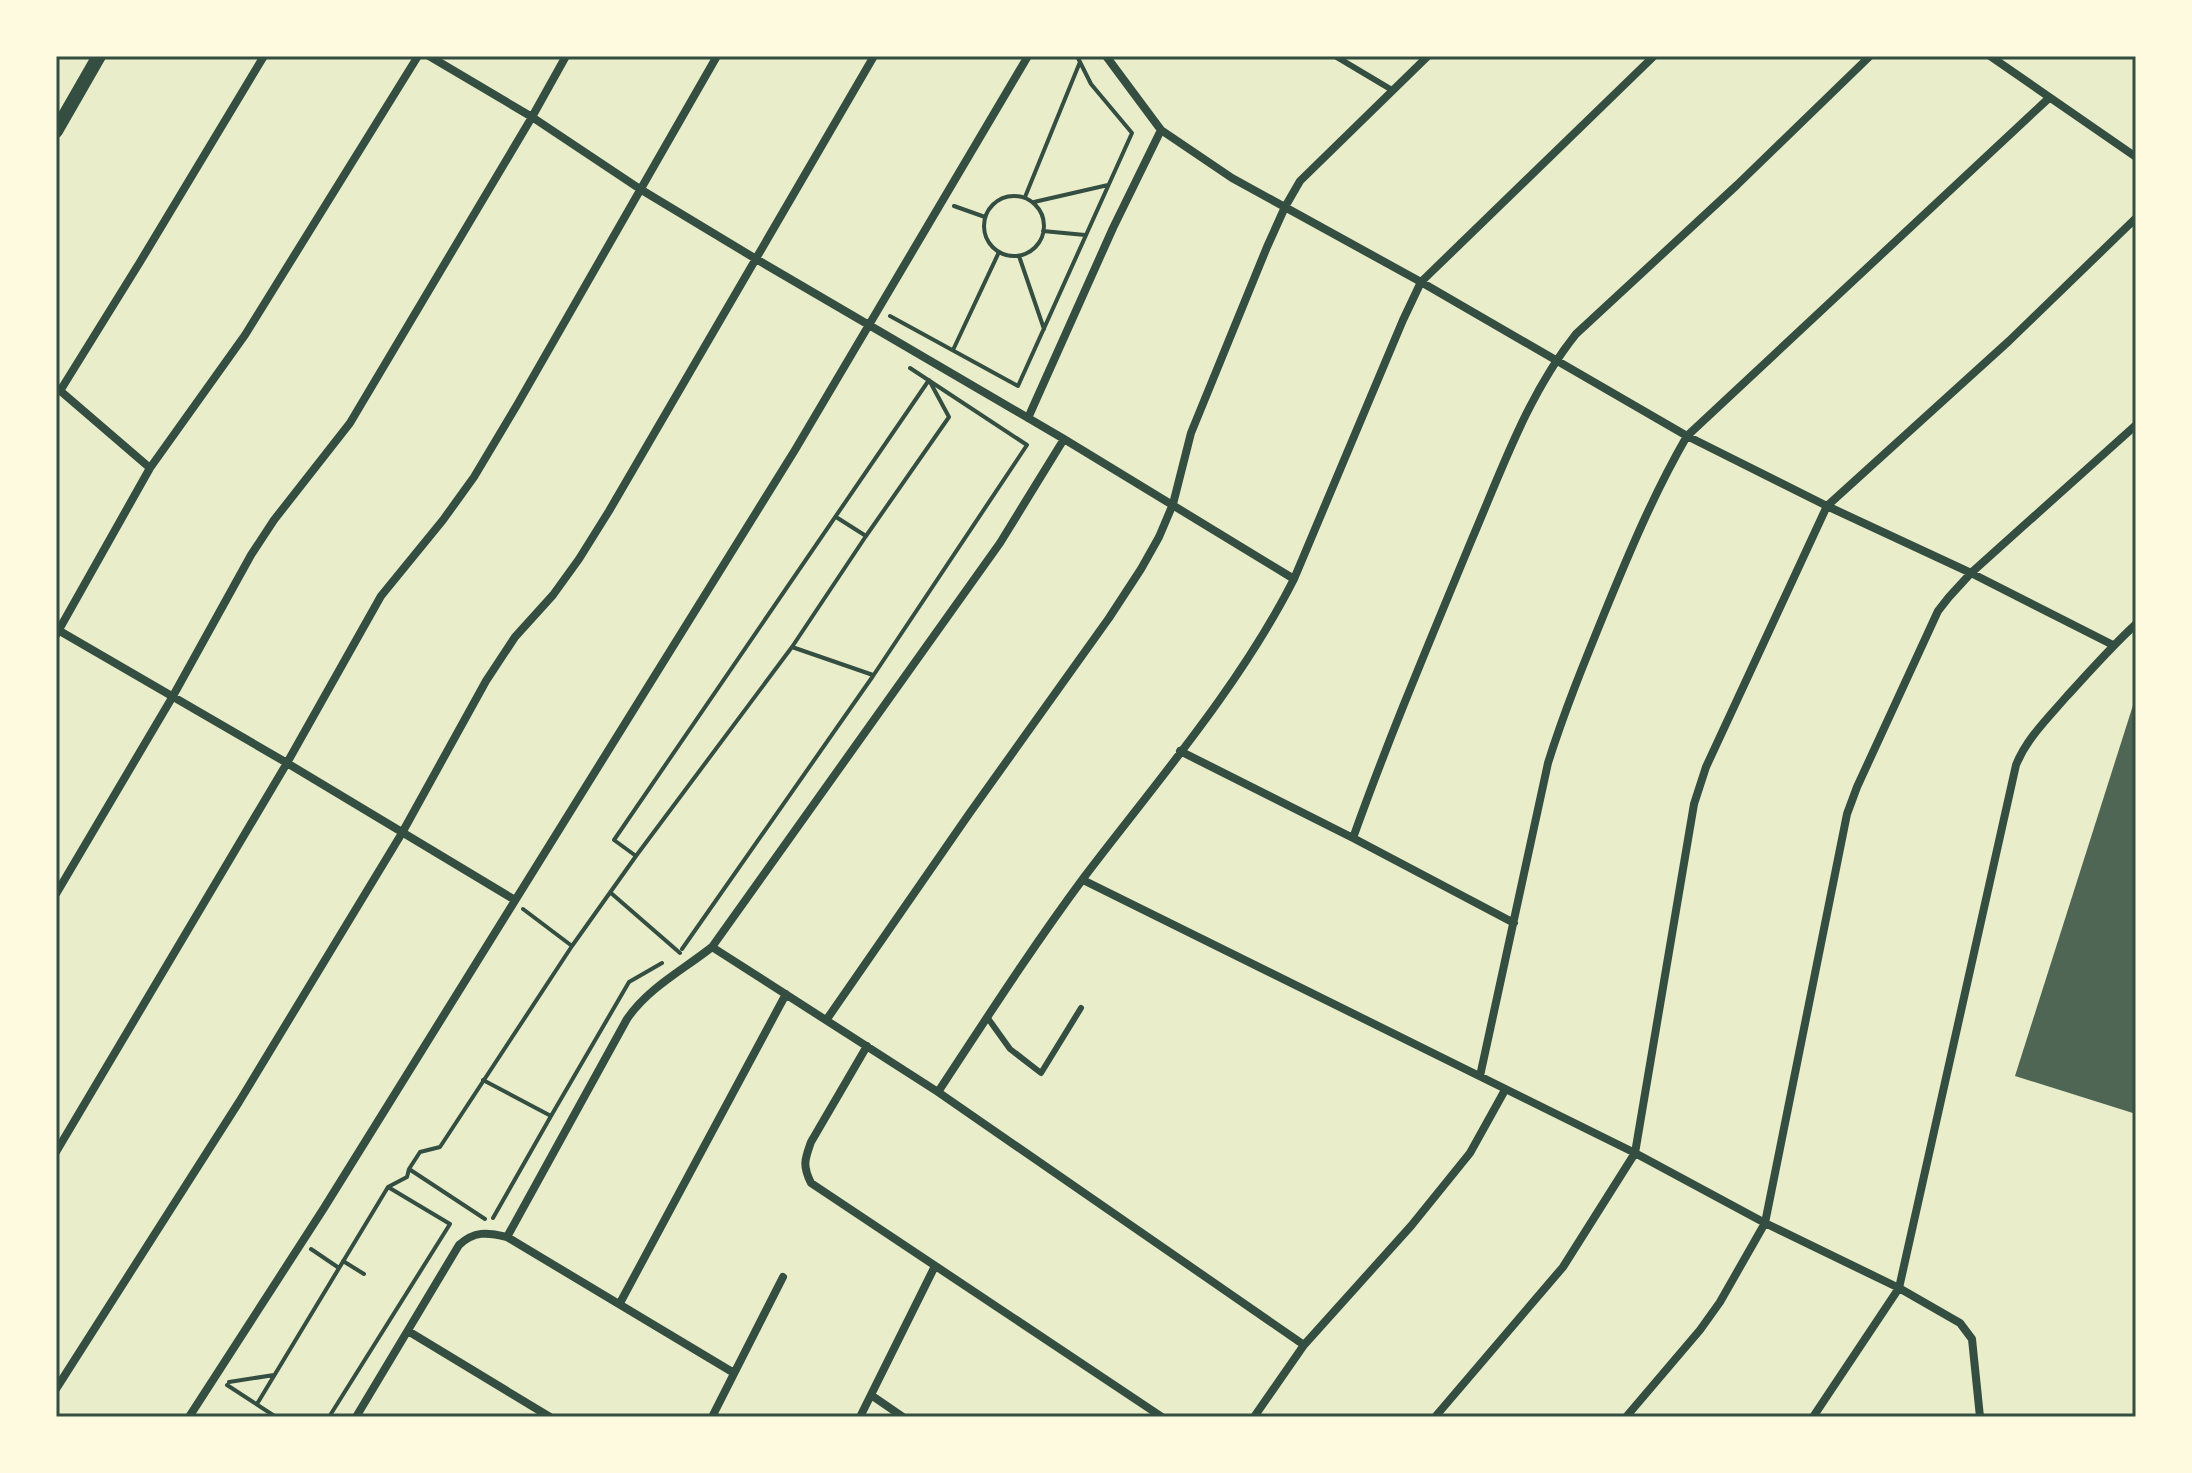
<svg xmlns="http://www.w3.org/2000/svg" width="2192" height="1473" viewBox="0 0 2192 1473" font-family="'Playfair Display',serif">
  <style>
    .building { fill: #4f6655 }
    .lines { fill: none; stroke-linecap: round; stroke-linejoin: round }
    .path { stroke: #344e41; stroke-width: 4 }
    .service { stroke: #344e41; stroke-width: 6 }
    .minor { stroke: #344e41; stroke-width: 8 }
    .tertiary { stroke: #344e41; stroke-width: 14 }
    .neatline { fill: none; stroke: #344e41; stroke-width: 3 }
  </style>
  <rect width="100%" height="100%" fill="#e9edc9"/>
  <path class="building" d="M2135 699H2136V1114L2015 1076Z"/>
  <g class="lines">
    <path class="path" d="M984 226a30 30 0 1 1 60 0a30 30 0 1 1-60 0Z
      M1025 197 1080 62
      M1034 202 1108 185
      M954 206 985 217
      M1043 231 1085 235
      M1019 256 1044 329
      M890 316 1018 386 1132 133 1091 84 1077 56
      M953 350 999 252
      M792 647 873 675
      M636 856 614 840 929 380 949 417 866 536
      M611 893 680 953
      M523 909 572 946
      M682 949 873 676 1027 445 910 368
      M483 1080 551 1116 629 982 662 963
      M409 1169 485 1219
      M493 1218 551 1116
      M311 1249 339 1268
      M343 1261 364 1274
      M229 1382 274 1375
      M227 1385 276 1417
      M257 1404 388 1187 407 1177 409 1169 420 1152 440 1147 572 946 636 856 792 647 866 536 836 517
      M329 1417 450 1224 388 1187"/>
    <path class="service" d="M1335 56 1392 90
      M987 1017 1010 1049 1041 1073 1081 1008"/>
    <path class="minor" d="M429 56 532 117 640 189 756 259 1064 439 1294 579
      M1106 56 1161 130 1232 178 1421 282 1687 436 1827 506 1971 573 2113 645
      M1990 56 2136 157
      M57 388 150 468
      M60 391 140 262 264 56
      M1028 418 1113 228 1161 130
      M58 630 287 763 515 900
      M56 635 150 468 245 335 418 56
      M1180 751 1353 838 1514 923
      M1353 838C1389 737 1431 638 1472 539 1502 469 1528 394 1576 334L1737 185 1870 56
      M1083 880 1635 1153 1765 1223 1899 1288 1960 1323 1972 1339 1980 1417
      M56 894 173 696 251 555 274 520 350 423 532 117 566 56
      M712 947 938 1092 1304 1345
      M827 1019 969 814 1109 618 1141 569 1159 537 1173 504 1191 433 1267 247 1285 207 1300 181 1428 56
      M867 1046 811 1142C805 1159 802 1165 811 1183L1162 1417
      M1480 1076 1548 763C1564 712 1584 663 1604 614 1629 553 1654 493 1687 436L2049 98
      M938 1092C986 1019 1033 946 1085 876 1158 780 1239 687 1294 579L1403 320 1421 282 1654 56
      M56 1152 287 763 381 596 443 520 474 477 517 405 717 56
      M507 1237 627 1019C648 988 683 970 712 947L1000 543 1064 439
      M620 1303 786 994
      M408 1331 550 1417
      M56 1389 239 1102 402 833 486 681 515 637 553 595 579 559 609 511 874 56
      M871 1395 903 1417
      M189 1417 324 1208 795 450 1028 56
      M356 1417 459 1245C474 1231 487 1232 507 1237L734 1373
      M712 1417 783 1277
      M860 1417 935 1266
      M1254 1417 1304 1345 1411 1226 1470 1153 1505 1090
      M1435 1417 1563 1267 1635 1153 1694 804 1706 767 1827 506 2009 341 2136 218
      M1626 1417 1700 1330 1720 1302 1765 1223 1847 814 1857 787 1938 611 1949 597 1971 573 2136 425
      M1813 1417 1899 1288 2016 765C2027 738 2048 718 2067 696 2090 671 2112 646 2136 624"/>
    <path class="tertiary" d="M56 131 99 56"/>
  </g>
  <rect width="2192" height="1473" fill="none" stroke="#fefae0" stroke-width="116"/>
  <rect x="58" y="58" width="2076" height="1357" class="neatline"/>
</svg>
